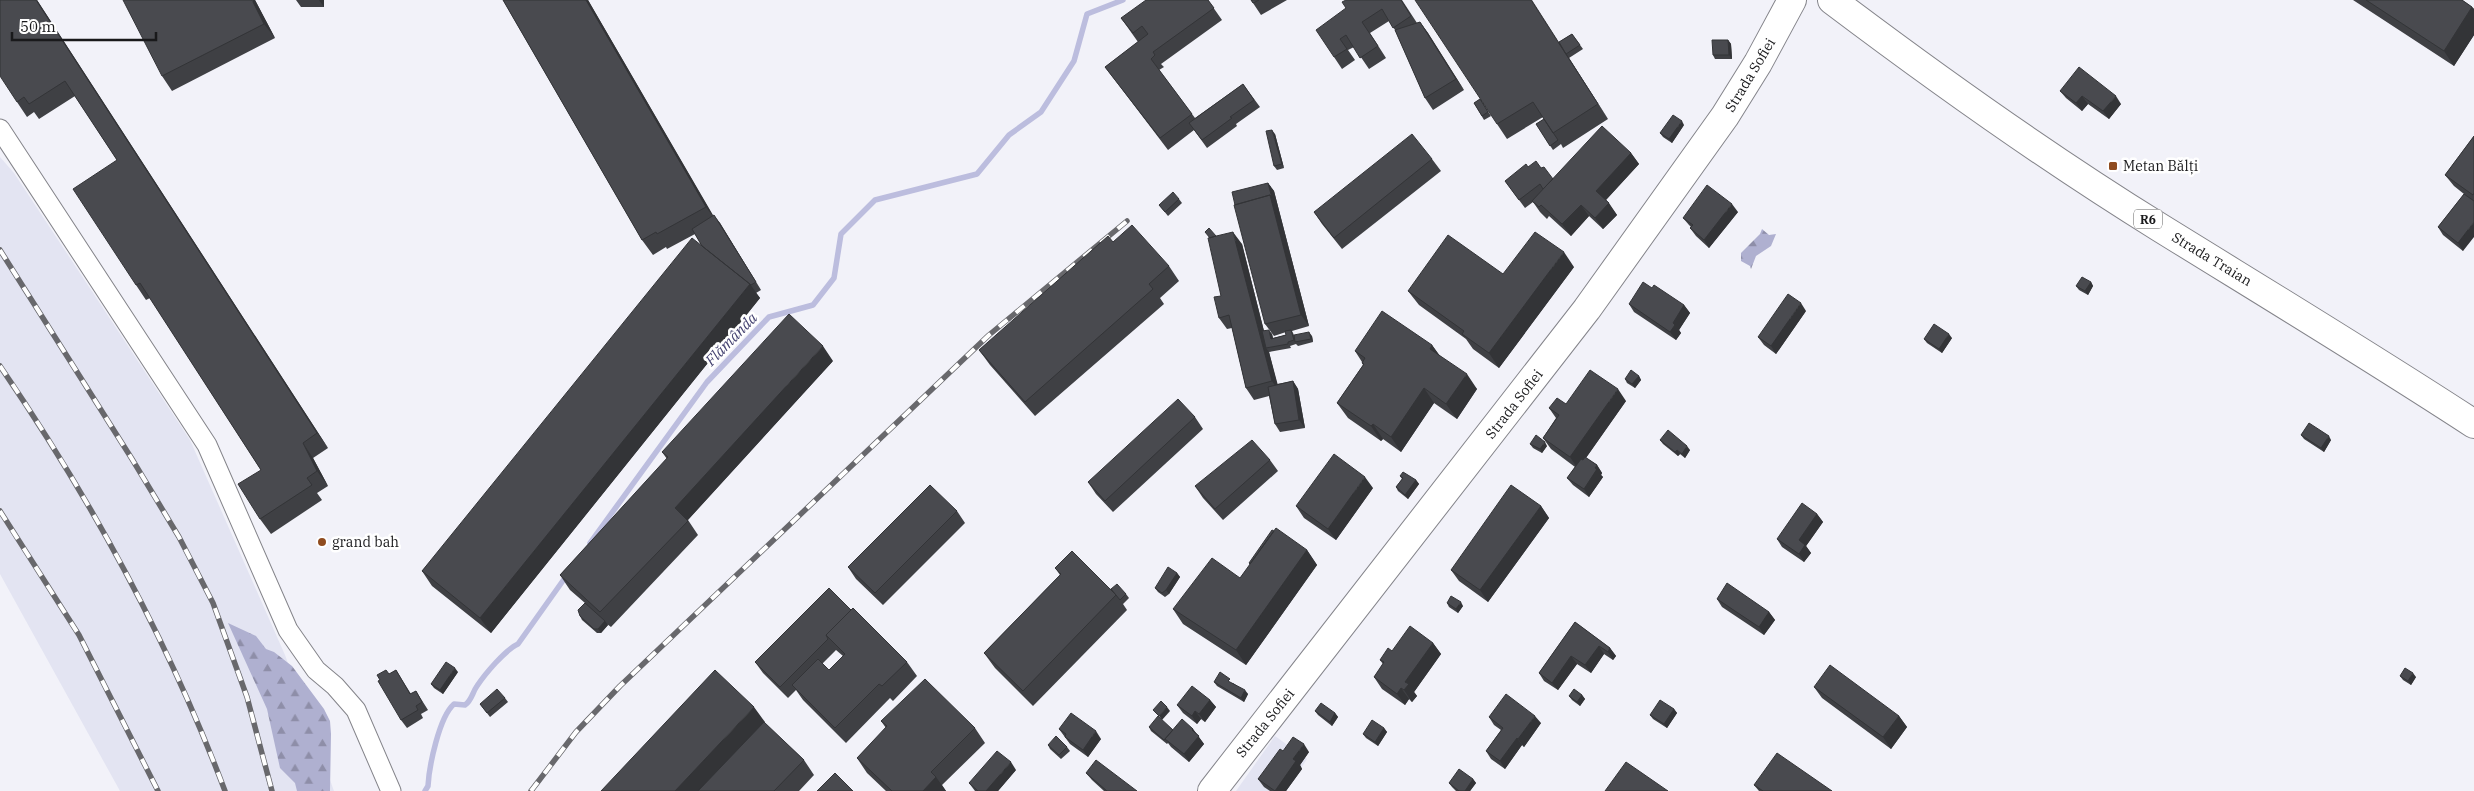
<svg xmlns="http://www.w3.org/2000/svg" width="2474" height="791" viewBox="0 0 2474 791" font-family="'IBM Plex Serif',serif">
  <style>
    .built { fill: #e3e4f2 }
    .forest { fill: url(#forest-firs) }
    .lines { fill: none; stroke-linecap: round; stroke-linejoin: round }
    .stream { stroke: #bcbdde; stroke-width: 5.5 }
    .street-casing { stroke: #84848a; stroke-width: 21 }
    .secondary-casing { stroke: #84848a; stroke-width: 30 }
    .highway-casing { stroke: #84848a; stroke-width: 30 }
    .street { stroke: #fff; stroke-width: 19 }
    .secondary { stroke: #fff; stroke-width: 28 }
    .highway { stroke: #fff; stroke-width: 28 }
    .rail-casing { stroke: #68686c; stroke-width: 5.5 }
    .rail { stroke: #fff; stroke-width: 4; stroke-dasharray: 11; stroke-linecap: butt }
    .wall { fill: #3f4044; fill-rule: evenodd }
    .shaded-wall { fill: #333437 }
    .building { fill: #494a4f; stroke: #333437 }
    .poi-dot { fill: #8f4b1f; stroke: #fff; stroke-width: 2 }
    .labels { text-anchor: middle; dominant-baseline: central; stroke-width: 5; stroke-linejoin: round; paint-order: stroke }
    .shield { fill: #fff; stroke: #5e5e5f; stroke-width: 1 }
    .shield-label { font-size: 12px; font-weight: bold; fill: #19191b }
    .street-label { font-size: 14px; fill: #19191b; stroke: #fff }
    .poi-label { font-size: 14px; fill: #19191b; stroke: #fff; text-anchor: start }
    .water-label { font-size: 15px; font-style: italic; fill: #454371; stroke: #fff }
  </style>
  <defs>
    <pattern id="forest-firs" width="22" height="20" patternUnits="userSpaceOnUse" patternTransform="scale(1.25)"><rect width="22" height="20" fill="#afb0d0"/><path d="M5 1l3.5 6h-7zM16 11l3.5 6h-7z" fill="#8e8ea8"/></pattern>
  </defs>
  <rect width="100%" height="100%" fill="#f2f2f9"/>
  <path class="built" d="M0 157 14 173 190 440 285 655 334 791H120L0 574Z
    M1275 736 1307 759 1286 791H1236Z"/>
  <path class="forest" d="M1762 229 1769 235 1776 234 1771 246 1756 256 1751 269 1750 266 1741 261V253L1760 234Z
    M228 623 256 636 266 649 274 652 292 666 324 709 330 721 331 734 330 791H297L295 783 280 768 267 709Z"/>
  <g class="lines">
    <path class="stream" d="M590 543 707 382 769 317 813 305 834 278 841 234 875 200 977 174 1009 135 1041 112 1074 61 1087 14 1123 0
      M425 791 428 786C429 767 439 717 454 704L465 705C472 700 472 693 477 686 485 674 505 650 518 644L567 575"/>
    <defs>
      <path id="street" d="M0 129 207 445 288 630 316 670 335 686 356 710 391 791"/>
      <path id="secondary" d="M1212 791 1587 309 1725 116 1758 63 1792 0"/>
      <path id="highway" d="M1832 0C1938 80 2046 157 2159 227 2264 292 2370 356 2474 424"/>
    </defs>
    <use href="#street" class="street-casing"/>
    <use href="#secondary" class="secondary-casing"/>
    <use href="#highway" class="highway-casing"/>
    <use href="#street" class="street"/>
    <use href="#secondary" class="secondary"/>
    <use href="#highway" class="highway"/>
    <defs>
      <path id="rail" d="M0 250 132 459 179 537 213 603 247 697 272 791
        M0 366C91 499 168 640 225 791
        M0 511 79 635 158 791
        M531 791 576 732 620 686 989 335 1127 221"/>
    </defs>
    <use href="#rail" class="rail-casing"/>
    <use href="#rail" class="rail"/>
  </g>
  <path class="wall" d="M37 0 328 448 313 458 328 486 317 493 322 500 271 534 260 519 261 470 150 298 146 300 136 285 117 160 75 96 39 119 34 112 27 117 17 102Z
    M255 0 275 38 172 91 162 76Z
    M296 0H324V7H301Z
    M503 0H588L713 216 720 223 761 290 756 293 760 298 491 633 432 586 422 571 702 246 695 234 667 249 666 247 653 255 642 240Z
    M1208 0 1222 20 1161 64 1164 67 1159 70 1195 118 1243 84 1260 107 1236 124 1237 126 1207 148 1194 130 1168 150 1105 67 1138 42 1121 18Z
    M1251 0H1287L1261 15Z
    M1346 0H1402L1417 23 1420 22 1428 33 1464 90 1433 110 1425 98 1395 30 1389 21 1370 33 1386 58 1369 69 1354 47 1348 50 1355 60 1342 69 1334 57 1346 8Z
    M2353 0H2462L2472 7 2474 9V35L2454 66Z
    M1572 34 1583 49 1569 58 1608 119 1563 148 1561 144 1553 150 1536 124 1544 119 1543 117 1507 139 1497 124 1559 42Z
    M1728 40 1731 44 1732 59H1715L1713 55Z
    M2060 91 2121 104 2109 119 2088 104 2082 111 2066 98Z
    M1480 99 1491 116 1484 120 1474 103Z
    M1684 125 1672 143 1663 137 1660 133Z
    M1275 134 1284 168 1277 170 1274 166Z
    M2474 136V201L2463 251 2443 235 2438 227 2464 194 2454 186 2445 175Z
    M1631 153 1639 164 1606 200 1617 215 1603 229 1589 216 1571 236 1549 216 1547 219 1540 212 1533 202 1525 208 1505 181 1528 167 1541 168 1553 179Z
    M1432 159 1441 171 1342 249 1322 224 1314 212Z
    M1268 183 1274 191 1309 326 1292 331 1294 335 1312 336 1313 342 1298 346 1296 344 1290 346 1291 348 1269 352 1277 384 1293 381 1298 389 1305 428 1280 432 1275 424 1269 396 1254 400 1246 388 1232 328 1227 329 1219 318 1221 296 1216 236 1242 244 1264 331 1272 334 1273 338 1286 335V332L1274 336 1265 324Z
    M1179 199 1182 203 1168 216 1159 205Z
    M1738 212 1709 248 1696 236 1690 228 1691 227 1689 225 1683 218Z
    M1113 242 1169 266 1179 281 1160 298 1164 304 1035 416 990 365 979 350Z
    M1574 267 1499 368 1473 349 1466 339 1419 305 1408 291 1503 274Z
    M2091 282 2093 286 2088 295 2079 290 2076 286Z
    M1629 304 1684 305 1690 313 1679 330 1681 333 1676 340 1634 312Z
    M1806 311 1776 354 1764 345 1758 337Z
    M1952 338 1942 353 1927 343 1924 339Z
    M1432 345 1439 355 1477 389 1457 419 1434 403 1401 452 1383 439 1381 441 1348 418 1337 403 1363 365 1362 363V362L1355 351Z
    M833 361 688 520 698 535 611 627 607 624 608 625 601 633H597L582 620 580 616 585 603 570 590 560 575 667 459 662 452Z
    M1639 376 1641 380 1635 388 1627 383 1625 379Z
    M1626 401 1586 458 1597 465 1602 473 1601 475 1603 477 1589 497 1573 485 1567 478 1575 467 1551 449 1543 438 1556 418 1549 408 1566 404Z
    M1195 417 1203 429 1113 512 1096 494 1088 482Z
    M2301 435 2331 440 2324 452 2304 439Z
    M1660 440 1690 450 1685 458 1680 454 1678 456 1663 444Z
    M1530 444 1547 446 1542 453 1533 448Z
    M1270 460 1278 471 1223 520 1203 498 1195 486Z
    M1400 476 1416 480 1419 484 1408 499 1398 491 1396 487 1402 479Z
    M1373 488 1336 540 1304 518 1296 506Z
    M1541 506 1549 518 1488 602 1459 581 1451 570Z
    M957 511 965 523 883 605 856 579 848 567Z
    M1817 514 1823 522 1806 546 1811 553 1804 562 1782 547 1777 539Z
    M1307 550 1317 565 1246 665 1183 624 1173 609 1240 578 1250 565 1249 563Z
    M1055 568 1111 589 1126 594 1129 598 1123 604 1127 610 1033 706 995 668 984 653 1060 575Z
    M1177 573 1180 577 1169 594 1165 597 1158 592 1155 588Z
    M1717 599 1769 612 1775 620 1764 635 1722 607Z
    M1447 603 1463 606 1458 613 1449 607Z
    M851 610 907 662 917 676 893 701 890 698 846 743 803 700 796 690 788 698 763 673 755 662ZM836 650 843 656 829 670 822 664Z
    M1575 622 1610 648 1616 656 1613 660 1604 654 1591 673 1577 664 1558 690 1544 681 1539 673Z
    M1433 643 1441 654 1414 692 1417 696 1412 702 1409 699 1405 705 1382 689 1374 677 1383 664 1380 660 1392 651Z
    M396 670 411 694 416 691 428 710 421 714 423 718 407 728 401 720 390 674Z
    M458 672 443 694 434 688 431 684Z
    M2400 676 2416 677 2411 685 2403 680Z
    M1214 682 1233 683 1248 694 1244 702 1217 686Z
    M1814 687 1899 716 1907 727 1891 749 1822 698Z
    M1582 695 1585 699 1580 706 1572 700 1569 696Z
    M505 698 508 702 490 717 480 704Z
    M1210 700 1216 707 1205 722 1201 719 1197 724 1183 713 1177 705Z
    M1674 709 1677 713 1667 728 1653 719 1650 715Z
    M1315 711 1335 713 1338 717 1332 726 1318 715Z
    M1489 717 1541 723 1524 747 1522 745 1505 769 1491 759 1486 751 1501 730 1494 725Z
    M881 721 975 728 985 743 942 785 946 791H886L867 773 857 758 886 728Z
    M765 722 764 723 804 760 814 775 799 791H601Z
    M1149 727 1173 730 1193 729 1204 744 1189 762 1171 747 1168 743 1167 744 1151 731Z
    M1384 728 1387 732 1378 746 1366 738 1363 734Z
    M1059 729 1101 739 1088 757 1070 744Z
    M1048 745 1067 747 1070 751 1061 759 1050 749Z
    M1283 751 1309 752 1300 765 1302 769 1286 791H1270L1264 787 1258 779Z
    M1016 770 998 791H975L969 783Z
    M1086 773 1137 791H1104L1092 780Z
    M1473 779 1476 783 1470 791H1456L1452 787 1449 783Z
    M1754 785 1832 791H1759Z"/>
  <path class="shaded-wall" d="M36 0H37L328 448 317 433Z
    M252 0H255L275 38 264 24Z
    M319 0H324V7Z
    M586 0H588L717 222 706 207Z
    M1531 0H1532L1608 119 1598 104Z
    M2472 7 2474 9V35L2454 66 2444 51Z
    M1420 22 1428 33 1464 90 1456 79Z
    M1728 40 1731 44 1732 59 1729 55Z
    M2082 96 2088 104 2082 111 2076 103Z
    M2116 96 2121 104 2109 119 2103 111Z
    M1682 121 1684 125 1672 143 1669 139Z
    M1272 130 1275 134 1284 168 1282 164Z
    M1631 153 1639 164 1604 202 1596 191Z
    M1268 183 1274 191 1309 326 1301 315 1270 195Z
    M1609 203 1617 215 1603 229 1595 218Z
    M1732 204 1738 212 1709 248 1704 240Z
    M1581 205 1589 216 1571 236 1562 224Z
    M714 215 720 223 761 290 756 282Z
    M2474 222V237L2463 251 2458 243Z
    M1233 232 1242 244 1268 347 1266 348 1269 352 1280 393 1272 381Z
    M1564 252 1574 267 1499 368 1489 353Z
    M2091 282 2093 286 2088 295 2085 291Z
    M750 284 760 298 491 633 480 618Z
    M1801 303 1806 311 1776 354 1771 346Z
    M1684 305 1690 313 1679 330 1681 333 1676 340 1670 332 1673 323Z
    M1269 330 1272 334 1274 343 1271 339Z
    M1309 332 1312 336 1313 342 1311 339Z
    M1949 334 1952 338 1942 353 1939 349Z
    M1432 345 1443 360 1430 349Z
    M823 346 833 361 685 523 675 508Z
    M1467 374 1477 389 1457 419 1446 404Z
    M1639 376 1641 380 1635 388 1632 384Z
    M1293 381 1298 389 1305 428 1299 420Z
    M1424 388 1434 403 1401 452 1391 437Z
    M1618 389 1626 401 1578 469 1570 457Z
    M1373 424 1383 439 1381 441 1371 426Z
    M2329 436 2331 440 2324 452 2321 448Z
    M1545 442 1547 446 1542 453 1540 449Z
    M303 443 313 458 328 486 317 471Z
    M1687 446 1690 450 1685 458 1682 454Z
    M1677 450 1680 454 1678 456 1675 452Z
    M1597 465 1602 473 1601 475 1603 477 1589 497 1584 489Z
    M1365 477 1373 488 1336 540 1328 529Z
    M1416 480 1419 484 1408 499 1405 495Z
    M1541 506 1549 518 1488 602 1480 590Z
    M1817 514 1823 522 1806 546 1811 553 1804 562 1799 554V540Z
    M1307 550 1317 565 1246 665 1236 650Z
    M1177 573 1180 577 1169 594 1166 590Z
    M1461 602 1463 606 1458 613 1456 609Z
    M1769 612 1775 620 1764 635 1759 627Z
    M605 621 608 625 601 633 598 629Z
    M1433 643 1441 654 1414 692 1417 696 1412 702 1404 690 1405 682Z
    M1599 646 1604 654 1591 673 1585 665Z
    M1610 648 1616 656 1613 660 1608 652Z
    M1571 656 1577 664 1558 690 1552 683Z
    M455 668 458 672 443 694 440 690Z
    M2413 673 2416 677 2411 685 2408 681Z
    M1401 688 1409 699 1405 705 1397 694Z
    M1245 690 1248 694 1244 702 1241 698Z
    M1582 695 1585 699 1580 706 1577 702Z
    M1210 700 1216 707 1205 722 1199 714Z
    M754 707 765 722 700 791H675Z
    M1167 707 1170 711 1162 720 1159 716Z
    M1674 709 1677 713 1667 728 1664 724Z
    M1195 711 1201 719 1197 724 1192 716Z
    M1335 713 1338 717 1332 726 1330 722Z
    M1535 716 1541 723 1524 747 1518 739Z
    M1899 716 1907 727 1891 749 1883 737Z
    M1384 728 1387 732 1378 746 1375 742Z
    M1193 729 1204 744 1189 762 1184 754 1192 730Z
    M1096 731 1101 739 1088 757 1083 750Z
    M1517 738 1522 745 1505 769 1500 761Z
    M1304 744 1309 752 1300 765 1302 769 1286 791H1275L1293 759Z
    M1011 762 1016 770 998 791H986Z
    M936 777 946 791H923Z
    M1473 779 1476 783 1470 791H1465Z"/>
  <path class="building" d="M0 0H36L317 433 303 443 317 471 307 478 312 485 260 519 238 484 261 470 140 283 136 285 73 189 117 160 65 81 29 104 24 97 17 102 0 76Z
    M123 0H252L264 24 162 76Z
    M503 0H586L706 207 657 234 656 232 642 240Z
    M1146 0H1208L1214 8 1153 52 1155 55 1151 59 1192 114 1160 138 1105 67 1148 34 1142 26 1133 33 1121 18Z
    M1251 0H1259L1253 3Z
    M1346 0H1401L1411 16 1393 28 1382 9 1362 22 1378 46 1360 58 1346 35 1340 39 1347 49 1334 57 1316 30 1346 8 1342 2Z
    M1415 0H1531L1598 104 1553 133 1533 102 1497 124Z
    M2366 0H2462L2472 7 2444 51Z
    M1420 22 1456 79 1425 98 1395 30Z
    M1572 34 1580 45 1566 54 1559 42Z
    M1712 40H1728L1729 55H1713Z
    M2079 67 2116 96 2103 111 2082 96 2076 103 2060 91Z
    M1243 84 1254 100 1230 117 1232 118 1202 140 1189 123Z
    M1480 99 1488 112 1482 116 1474 103Z
    M1673 115 1682 121 1669 139 1660 133Z
    M1544 119 1558 140 1550 146 1536 124Z
    M1602 126 1631 153 1596 191 1609 203 1595 218 1581 205 1562 224 1541 205 1539 207 1532 201Z
    M1272 130 1282 164 1274 166 1266 131Z
    M1412 134 1432 159 1334 238 1314 212Z
    M2474 136V193L2473 195 2445 175Z
    M1536 161 1541 168 1544 167 1553 179 1543 189 1540 184 1519 200 1505 181 1526 164 1528 167Z
    M1268 183 1272 198 1270 195 1235 205 1232 192Z
    M1707 185 1732 204 1704 240 1690 228 1693 225 1683 218Z
    M1173 192 1179 199 1165 212 1159 205Z
    M2464 194 2474 201V222L2458 243 2438 227Z
    M1270 195 1301 315 1265 324 1234 205Z
    M714 215 756 282 751 285 702 246 692 229Z
    M1132 225 1169 266 1149 284 1153 289 1025 402 979 350 1108 236 1113 242Z
    M1209 228 1216 236 1210 238 1205 232Z
    M1233 232 1272 381 1246 388 1229 315 1219 318 1214 297 1221 296 1208 238Z
    M1535 232 1564 252 1489 353 1462 334 1464 331 1408 291 1448 235 1503 274Z
    M692 238 750 284 480 618 422 571Z
    M2082 277 2091 282 2085 291 2076 286Z
    M1643 282 1652 288 1654 285 1684 305 1673 323 1675 325 1670 332 1629 304Z
    M1788 294 1801 303 1771 346 1758 337Z
    M1382 311 1432 345 1430 349 1467 374 1446 404 1424 388 1391 437 1373 424 1371 426 1337 403 1364 364 1362 363 1365 358 1355 351Z
    M789 314 823 346 675 508 688 521 600 612 560 575 668 457 662 452Z
    M1934 324 1949 334 1939 349 1924 339Z
    M1269 330 1271 339 1286 335 1285 331 1291 330 1294 340 1288 342V344L1266 348 1262 331Z
    M1309 332 1311 339 1295 342 1294 335Z
    M1590 370 1618 389 1570 457 1543 438 1559 415 1549 408 1557 398 1566 404Z
    M1631 370 1639 376 1632 384 1625 379Z
    M1293 381 1299 420 1275 424 1268 387Z
    M1178 399 1195 417 1105 501 1088 482Z
    M2309 423 2329 436 2321 448 2301 435Z
    M1668 430 1687 446 1682 454 1677 450 1675 452 1660 440Z
    M1536 435 1545 442 1540 449 1530 444Z
    M1252 440 1270 460 1215 509 1195 486Z
    M1334 454 1365 477 1328 529 1296 506Z
    M1585 457 1597 465 1595 468 1597 469 1584 489 1567 478 1581 459 1583 460Z
    M1403 472 1416 480 1405 495 1396 487 1403 478 1400 476Z
    M930 485 957 511 875 593 848 567Z
    M1511 485 1541 506 1480 590 1451 570Z
    M1802 503 1817 514 1799 540 1805 545 1799 554 1777 539Z
    M1276 528 1307 550 1236 650 1173 609 1212 558 1240 578Z
    M1272 530 1274 531 1250 564 1249 563Z
    M1072 551 1116 595 1023 691 984 653 1061 574 1055 568Z
    M1168 567 1177 573 1166 590 1162 593 1155 588Z
    M1727 583 1769 612 1759 627 1717 599Z
    M1117 584 1126 594 1120 600 1116 595 1111 589Z
    M829 588 851 610 826 635 828 639 780 687 755 662Z
    M1451 596 1461 602 1456 609 1447 603Z
    M585 603 605 621 598 629H594L580 616 578 610Z
    M853 608 907 662 882 686 879 684 835 728 792 685 818 659 829 670 845 654 826 635Z
    M1575 622 1610 648 1608 652 1599 646 1585 665 1571 656 1552 683 1539 673Z
    M1410 626 1433 643 1405 682 1409 684 1404 690 1401 688 1397 694 1374 677 1384 662 1380 660 1388 648 1392 651Z
    M446 662 455 668 440 690 431 684Z
    M1830 665 1899 716 1883 737 1814 687Z
    M2405 668 2413 673 2408 681 2400 676Z
    M386 670 389 674 396 670 410 694 416 691 422 702 416 706 418 710 401 720 378 681 380 680 377 675Z
    M715 670 754 707 675 791H601Z
    M1220 672 1230 679 1228 681 1245 690 1241 698 1214 682Z
    M925 679 975 728 931 772 936 777 923 791H892L857 758 887 726 881 721Z
    M1192 686 1210 700 1199 714 1195 711 1192 716 1177 705Z
    M497 689 505 698 487 713 480 704Z
    M1574 689 1582 695 1577 702 1569 696Z
    M1506 694 1535 716 1518 739 1517 738 1500 761 1486 751 1503 728 1489 717Z
    M1660 700 1674 709 1664 724 1650 715Z
    M1161 701 1167 707 1159 716 1153 710Z
    M1321 703 1335 713 1330 722 1315 711Z
    M1071 713 1096 731 1083 750 1065 737 1066 734 1059 729Z
    M1158 716 1173 730 1164 740 1149 727Z
    M1182 719 1193 729 1192 730 1199 736 1184 754 1165 739Z
    M1372 720 1384 728 1375 742 1363 734Z
    M764 722 804 760 774 791H698Z
    M1056 736 1067 747 1059 755 1048 745Z
    M1293 737 1304 744 1293 759 1296 761 1275 791 1258 779 1280 749 1283 751Z
    M997 751 1011 762 986 791H978L969 783Z
    M1777 753 1832 791H1763L1754 785Z
    M1096 760 1137 791H1107L1086 773Z
    M1626 762 1668 791H1605Z
    M1459 769 1473 779 1465 791H1459L1449 783Z
    M835 773 853 791H817Z"/>
  <g class="poi-dot">
    <rect x="2108" y="161" width="10" height="10" rx="2.5"/>
    <circle cx="322" cy="542" r="5"/>
  </g>
  <g class="labels">
    <rect class="shield" x="2134" y="209.5" width="28" height="19" rx="4"/>
    <g class="shield-label">
      <text x="2148" y="219">R6</text>
    </g>
    <g class="street-label">
      <text transform="translate(1750 75) rotate(-59)">Strada Sofiei</text>
      <text transform="translate(2212 259) rotate(31)">Strada Trаian</text>
      <text transform="translate(1514 404) rotate(-52)">Strada Sofiei</text>
      <text transform="translate(1265 723) rotate(-51)">Strada Sofiei</text>
    </g>
    <g class="poi-label">
      <text x="2123" y="166">Metan Bălți</text>
      <text x="332" y="542">grand bah</text>
    </g>
    <g class="water-label">
      <text transform="translate(731 339) rotate(-46)">Flămânda</text>
    </g>
  </g>
  <path d="M12 32v8h144v-8" fill="none" stroke="#19191b" stroke-width="2.5"/>
  <text x="20" y="32" font-size="15" fill="#19191b" stroke="#ffffff" stroke-width="4" paint-order="stroke">50 m</text>
</svg>
